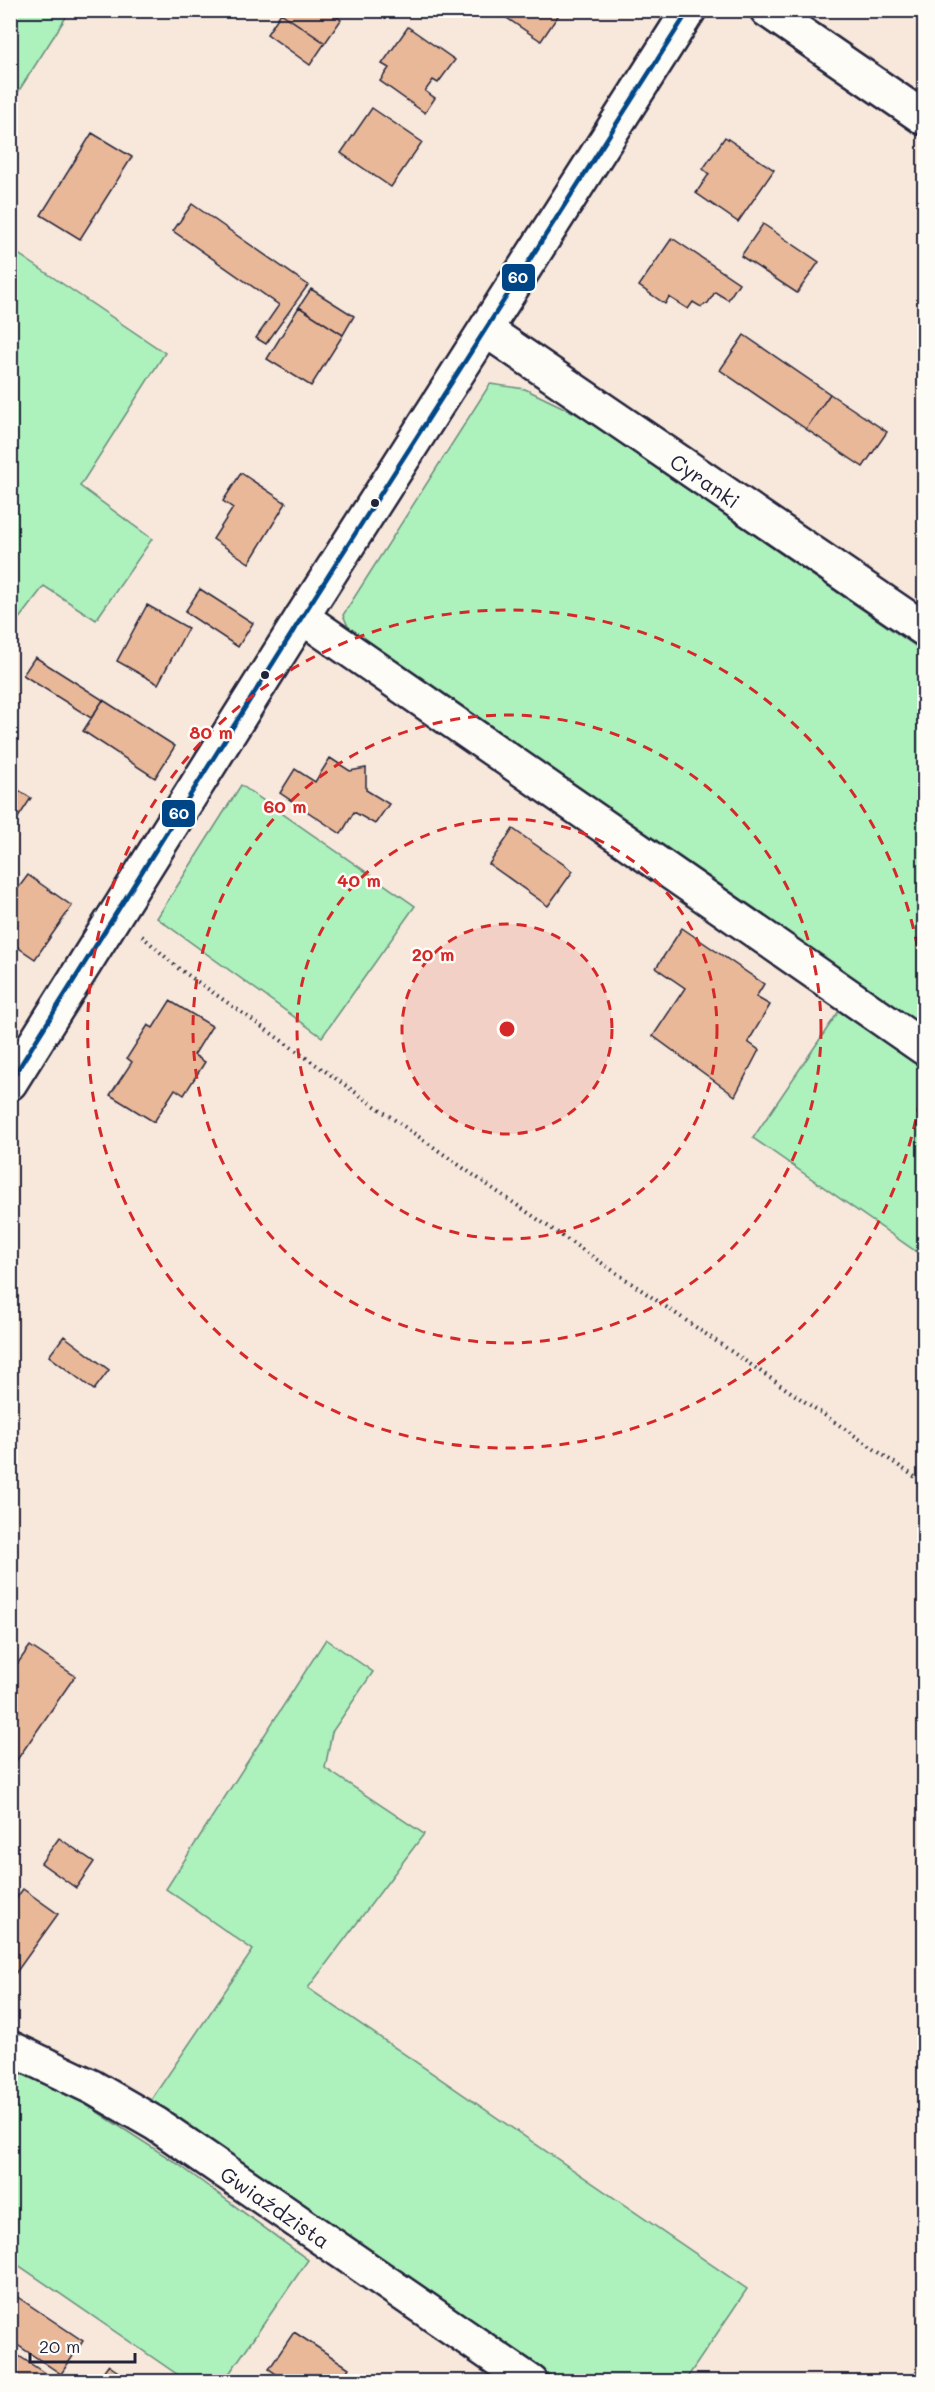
<svg xmlns="http://www.w3.org/2000/svg" width="935" height="2392" viewBox="0 0 935 2392" font-family="Mali,sans-serif">
  <style>
    .green { fill: #adf1bc; stroke: #688a7c; stroke-width: 1.5 }
    .building { fill: #e9b899; stroke: #22223b; stroke-width: 1.5 }
    .lines { fill: none; stroke-linecap: round; stroke-linejoin: round }
    .street-casing { stroke: #22223b; stroke-width: 38 }
    .path { stroke: #22223b; stroke-width: 4; stroke-dasharray: 1.5 4.5; stroke-linecap: butt }
    .street { stroke: #fdfcf7; stroke-width: 33 }
    .bus-1-casing { stroke: #fdfcf7; stroke-width: 9 }
    .bus-1 { stroke: #004687; stroke-width: 4.5 }
    .ring { fill: none; stroke: #d62828; stroke-width: 3; stroke-dasharray: 10 8 }
    .bus-dot { fill: #22223b; stroke: #fdfcf7; stroke-width: 2 }
    .labels { text-anchor: middle; dominant-baseline: central; stroke-width: 5; stroke-linejoin: round; paint-order: stroke }
    .street-label { font-size: 21px; fill: #22223b; stroke: #fdfcf7 }
    .centre { fill: #d62828; stroke: #fdfcf7; stroke-width: 3 }
    .ring-label { font-size: 18px; text-anchor: middle; font-weight: bold; fill: #d62828; stroke: #fdfcf7; stroke-width: 5; stroke-linejoin: round; paint-order: stroke }
    .line-badge { stroke: #fdfcf7; stroke-width: 2 }
    .badge-label { font-size: 16px; text-anchor: middle; font-weight: bold; fill: #fff }
  </style>
  <rect width="100%" height="100%" fill="#f7e8db"/>
  <filter id="ink" filterUnits="userSpaceOnUse"><feTurbulence type="fractalNoise" baseFrequency=".0167" numOctaves="2"/><feDisplacementMap in="SourceGraphic" scale="12" xChannelSelector="R" yChannelSelector="G"/><feConvolveMatrix kernelMatrix="1 2 1 2 8 2 1 2 1" color-interpolation-filters="sRGB"/></filter>
  <g filter="url(#ink)">
    <path class="green" d="M11 10 70 11 11 103 10 11Z
      M11 249 165 353 80 486 152 539 96 620 44 586 11 629Z
      M490 384 525 389 579 415 924 652V1028L351 633 343 615Z
      M241 785 415 906 322 1037 157 918Z
      M841 1008 924 1063V1221L921 1226 924 1229V1257L753 1138Z
      M326 1639 373 1672 332 1732 325 1768 424 1834 308 1988 747 2289 685 2381H559L151 2100 253 1950 166 1889Z
      M11 2068 85 2104 178 2164 308 2260 224 2381H187L11 2260Z"/>
    <path class="building" d="M283 10H328L341 20 325 43 281 13Z
      M495 10H562L541 41Z
      M281 13 325 43 310 65 267 34Z
      M408 27 455 60 438 83 433 80 425 91 435 98 425 113 380 81 389 68 382 64Z
      M372 108 422 142 391 187 341 153Z
      M92 133 132 157 80 239 41 215Z
      M725 137 774 170 738 222 696 193 709 174 703 169Z
      M192 204 308 285 266 344 256 338 279 305 173 231Z
      M763 224 819 262 797 293 741 256Z
      M672 238 739 283 728 300 715 292 708 303 701 307 693 302 688 309 669 297 665 304 639 286Z
      M311 289 354 316 343 335 299 307Z
      M299 307 343 335 311 386 267 359Z
      M744 335 830 394 806 429 720 370Z
      M830 394 887 432 863 467 806 429Z
      M241 473 286 503 249 563 213 539 233 508 223 501Z
      M200 589 253 623 238 647 185 612Z
      M147 605 188 628 158 684 117 661Z
      M35 657 103 700 91 718 23 675Z
      M103 700 175 746 155 778 83 731Z
      M330 758 350 771 366 768V790L389 804 375 824 354 812 341 834 280 793 295 769 315 782Z
      M10 785 31 798 14 824 10 822Z
      M513 829 573 871 548 906 489 864Z
      M28 875 72 906 35 959 10 942V899Z
      M682 928 764 984 756 997 770 1005 748 1042 759 1050 735 1096 653 1036 685 988 656 968Z
      M170 1001 212 1026 194 1055 205 1062 184 1095 175 1089 154 1122 110 1095 132 1062 127 1058 148 1025 153 1028Z
      M64 1336 109 1370 94 1390 49 1356Z
      M30 1646 75 1676 12 1767 10 1766V1674Z
      M59 1838 94 1862 76 1888 41 1863Z
      M23 1889 58 1914 10 1981V1907Z
      M10 2292 83 2341 61 2374 10 2340Z
      M294 2332 349 2368 340 2382H288L269 2369Z
      M10 2350 58 2382H10Z
      M108 2365 133 2382H96Z"/>
    <g class="lines">
      <defs>
        <g id="street">
          <path d="M767 10 924 118"/>
          <path id="s1" d="M486 330 924 629"/>
          <path d="M302 617 924 1048"/>
          <path d="M10 1083 302 617 689 10"/>
          <path id="s2" d="M10 2048 92 2087 156 2124 531 2382"/>
        </g>
      </defs>
      <use href="#street" class="street-casing"/>
      <path class="path" d="M142 936 178 968 489 1186 924 1483"/>
      <use href="#street" class="street"/>
      <defs>
        <path id="bus-1" d="M10 1082 302 617 689 10"/>
      </defs>
      <use href="#bus-1" class="bus-1-casing"/>
      <use href="#bus-1" class="bus-1"/>
    </g>
  </g>
  <circle cx="507" cy="1029" r="105" fill="#d62828" fill-opacity=".12"/>
  <g class="ring">
    <circle cx="507" cy="1029" r="105"/>
    <circle cx="507" cy="1029" r="210"/>
    <circle cx="507" cy="1029" r="314"/>
    <path d="M924 1066A419 419 0 1 1 924 992"/>
  </g>
  <g class="bus-dot">
    <circle cx="375" cy="503" r="5"/>
    <circle cx="265" cy="675" r="5"/>
  </g>
  <g class="labels">
    <g class="street-label">
      <text stroke="none"><textPath href="#s1" startOffset="266">Cyranki</textPath></text>
      <text stroke="none"><textPath href="#s2" startOffset="310">Gwiaździsta</textPath></text>
    </g>
  </g>
  <circle cx="507" cy="1029" r="9" class="centre"/>
  <g class="ring-label">
    <text x="211" y="739">80 m</text>
    <text x="285" y="813">60 m</text>
    <text x="359" y="887">40 m</text>
    <text x="433" y="961">20 m</text>
  </g>
  <g class="line-badge">
    <rect x="501" y="263" width="35" height="29" rx="6" fill="#004687"/>
    <rect x="161" y="799" width="35" height="29" rx="6" fill="#004687"/>
  </g>
  <g class="badge-label">
    <text x="518" y="283">60</text>
    <text x="179" y="819">60</text>
  </g>
  <rect width="935" height="2392" fill="none" stroke="#fdfcf7" stroke-width="36"/>
  <rect x="18" y="18" width="899" height="2356" fill="none" stroke="#22223b" stroke-width="2" filter="url(#ink)"/>
  <path d="M30 2353v9h105v-9" fill="none" stroke="#22223b" stroke-width="3"/>
  <text x="39" y="2353" font-size="18" fill="#22223b" stroke="#fdfcf7" stroke-width="4.5" paint-order="stroke">20 m</text>
</svg>
